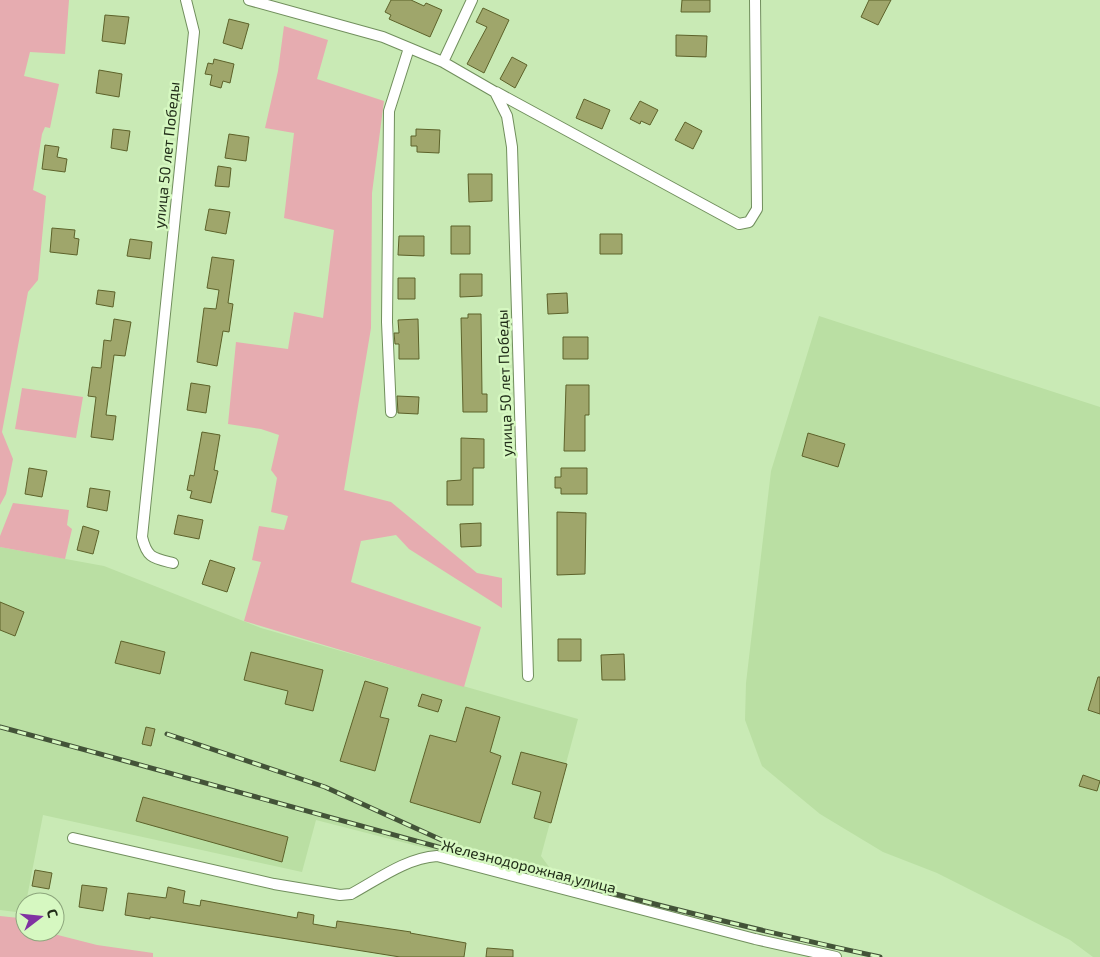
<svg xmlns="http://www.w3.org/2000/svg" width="1100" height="957" viewBox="0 0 1100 957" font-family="'Exo 2',sans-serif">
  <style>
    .built { fill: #badfa3 }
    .green { fill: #e6acb0 }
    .building { fill: #9fa66b; stroke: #5d622a }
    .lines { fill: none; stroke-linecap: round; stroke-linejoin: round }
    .street-casing { stroke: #718f5d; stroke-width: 12 }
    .street { stroke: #fff; stroke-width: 10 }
    .rail-casing { stroke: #435338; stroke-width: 5 }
    .rail { stroke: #d6f8c1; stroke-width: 3; stroke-dasharray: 9; stroke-linecap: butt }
    .labels { text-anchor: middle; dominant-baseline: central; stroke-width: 5; stroke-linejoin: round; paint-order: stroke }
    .street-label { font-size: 15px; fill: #202c18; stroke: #d6f8c1 }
  </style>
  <rect width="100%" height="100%" fill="#c9eab5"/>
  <path class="built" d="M819 316 1100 407V957H1093L1070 940 937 873 883 852 820 814 762 766 745 720 746 683 771 471Z
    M0 547 104 566 261 628 578 719 541 856 555 875 554 881 316 820 302 872 43 815 24 913 0 910Z"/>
  <path class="green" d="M0 0H69L65 54 30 52 24 76 59 84 50 128 45 127 42 134 33 190 46 196 38 280 28 292 2 432 13 459 6 494 0 505Z
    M284 26 328 40 317 79 384 101 372 193 371 328 344 490 391 502 477 573 502 578V608L409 549 396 535 361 541 351 582 481 627 464 687 244 621 261 562 252 560 259 526 284 530 288 516 271 512 277 478 271 470 279 435 261 429 228 424 236 342 288 349 294 312 323 318 334 230 284 218 294 133 265 128 278 71Z
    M22 388 83 397 76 438 15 429Z
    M13 503 69 510 67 525 72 529 65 559 0 547V536Z
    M0 916 19 918 25 923V932H46L97 945 153 953V957H0Z"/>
  <path class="building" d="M391 0H411L424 6 426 3 442 10 430 37 389 19 391 15 385 12Z
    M682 0H710V12H681Z
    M869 0H891L878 25 861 17Z
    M483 8 509 20 484 73 467 64 487 27 476 22Z
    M105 15 129 17 125 44 102 41Z
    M229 19 249 24 242 49 223 43Z
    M676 35 707 36 706 57 676 56Z
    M512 57 527 65 515 88 500 79Z
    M214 59 234 64 230 83 223 81 221 88 210 85 212 75 205 74 208 63 213 64Z
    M99 70 122 74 119 97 96 93Z
    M584 99 610 110 602 129 576 118Z
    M640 101 658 110 650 125 641 121 640 124 630 119Z
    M685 122 702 131 693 149 675 140Z
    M113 129 130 131 127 151 111 148Z
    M416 129 440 130 439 153 417 152V146H411V136H416Z
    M229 134 249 137 246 161 225 158Z
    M45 145 59 147 57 157 67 159 65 172 42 169Z
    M218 166 231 168 229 187 215 186Z
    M468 174H492V201L469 202Z
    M209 209 230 212 226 234 205 230Z
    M451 226H470V254H451Z
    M52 228 75 230 74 238 79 239 77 255 50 252Z
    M600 234H622V254H600Z
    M399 236H424V256L398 255Z
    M130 239 152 242 150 259 127 256Z
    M212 257 234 260 228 303 233 304 229 332 223 331 217 366 197 362 204 308 216 309 219 290 207 288Z
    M460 274H482V296L460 297Z
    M398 278H415V299H398Z
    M98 290 115 292 113 307 96 304Z
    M567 293 568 313 548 314 547 294Z
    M468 314H481L482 394H487V412H463L461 318H468Z
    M114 319 131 322 125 356 114 355 106 415 116 416 113 440 91 437 96 397 88 396 92 367 101 368 104 340 111 341Z
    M418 319 419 359H399V344H395L394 333H399L398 320Z
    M563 337H588V359H563Z
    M191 383 210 386 206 413 187 410Z
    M566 385H589V415H585V451H564Z
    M397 396 419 397 418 414 398 413Z
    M202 432 220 435 214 470 218 471 211 503 190 498 192 491 187 490 190 475 194 476Z
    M808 433 845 444 838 467 802 456Z
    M461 438 484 439V468H473V505H447V481L461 480Z
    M29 468 47 471 42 497 25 494Z
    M561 468H587V494H561V488H555V477H561Z
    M90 488 110 491 107 511 87 507Z
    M557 512 586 513 585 574 557 575Z
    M178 515 203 520 199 539 174 534Z
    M481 523V546L461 547 460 524Z
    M83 526 99 531 93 554 77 550Z
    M210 560 235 568 227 592 202 584Z
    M0 602 24 612 15 636 0 630Z
    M558 639H581V661H558Z
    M121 641 165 652 160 674 115 663Z
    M251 652 323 670 313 711 285 704 288 691 244 680Z
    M624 654 625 680H602L601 655Z
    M1098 677H1100V714L1088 710Z
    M365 681 388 688 380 717 389 719 375 771 340 761Z
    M422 694 442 700 438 712 418 706Z
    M466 707 500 717 490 752 501 756 480 823 410 802 430 735 456 742Z
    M146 727 155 729 151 746 142 744Z
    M521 752 567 764 551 823 534 818 541 792 512 784Z
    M1083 775 1100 781 1097 791 1079 786Z
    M143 797 288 837 282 862 136 821Z
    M35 870 52 873 49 889 32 886Z
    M82 885 107 888 103 911 79 907Z
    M168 887 185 891 183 903 200 906 201 900 297 918 298 912 314 915 313 924 336 928 337 921 411 932 410 933 466 943 464 957H400L150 917V919L125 915 128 893 166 898Z
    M487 948 513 950V957H486Z"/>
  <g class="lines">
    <defs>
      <path id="street" d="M249 0 383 37 443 62 495 92 507 116 512 147 528 676
        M443 62 472 0
        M496 92 739 224 749 222 757 209 755 0
        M391 412 387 322 389 111 409 48
        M173 563C153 558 147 558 142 537L194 32 186 0
        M73 838 274 884 340 895 351 894C377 880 406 858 437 856L755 939 836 957"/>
    </defs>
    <use href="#street" class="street-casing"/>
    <use href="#street" class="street"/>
    <defs>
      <path id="rail" d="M0 727C293 805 584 893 880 957
        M167 734 325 787 446 842"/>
    </defs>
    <use href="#rail" class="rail-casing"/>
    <use href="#rail" class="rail"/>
  </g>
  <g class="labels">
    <g class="street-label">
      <text transform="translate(166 155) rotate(-84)">улица 50 лет Победы</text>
      <text transform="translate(504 383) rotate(-92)">улица 50 лет Победы</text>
      <text transform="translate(529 866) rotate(14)">Железнодорожная улица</text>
    </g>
  </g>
  <g transform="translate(40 917) rotate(74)"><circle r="24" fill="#d6f8c1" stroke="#8da67d"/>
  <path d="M0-4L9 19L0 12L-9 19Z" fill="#8032a2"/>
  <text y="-8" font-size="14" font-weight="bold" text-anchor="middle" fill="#202c18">С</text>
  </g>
</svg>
